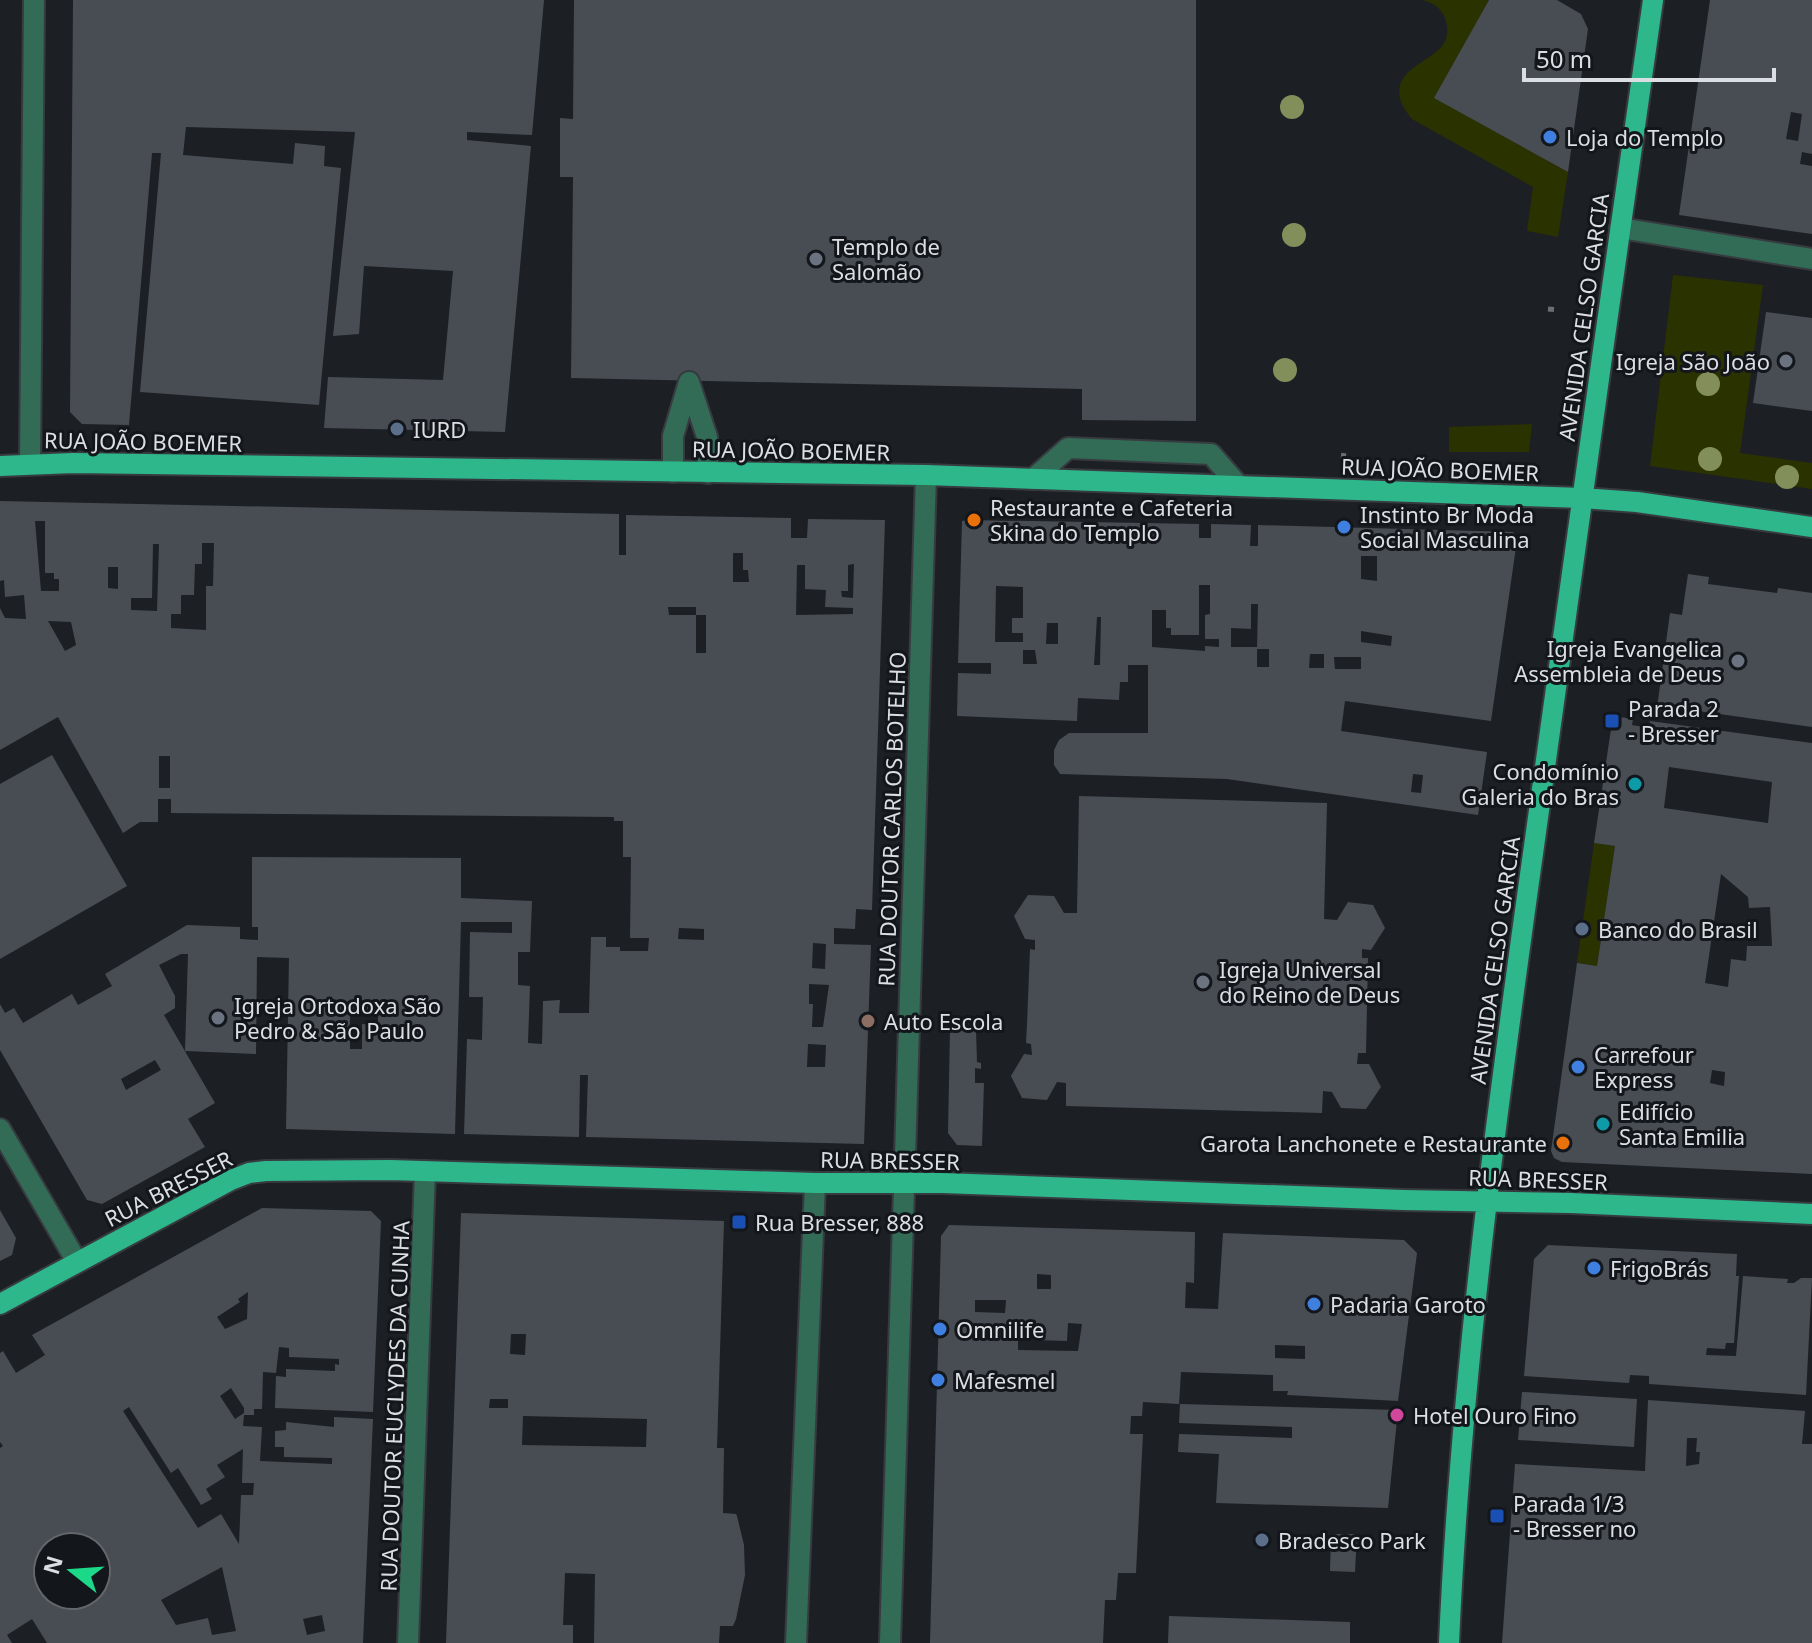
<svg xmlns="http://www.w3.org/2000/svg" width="1812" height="1643" viewBox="0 0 1812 1643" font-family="'Noto Sans',sans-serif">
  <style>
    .green { fill: #2a3200 }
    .building { fill: #484d53; fill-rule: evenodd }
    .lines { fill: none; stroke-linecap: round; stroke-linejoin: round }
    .minor-casing { stroke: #373b3f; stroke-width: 24 }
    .major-casing { stroke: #373b3f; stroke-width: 24 }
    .path { stroke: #6b6e73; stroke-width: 5; stroke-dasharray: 6 4; stroke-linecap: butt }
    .minor { stroke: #326b56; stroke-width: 20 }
    .major { stroke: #2db78b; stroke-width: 20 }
    .tree { fill: #828f5b }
    .shop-dot { fill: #3f7fe0; stroke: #13171c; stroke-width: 3 }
    .worship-dot { fill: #6b7280; stroke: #13171c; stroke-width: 3 }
    .service-dot { fill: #5c6f8a; stroke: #13171c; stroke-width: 3 }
    .food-dot { fill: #e8710a; stroke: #13171c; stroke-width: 3 }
    .transit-dot { fill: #1a4fb4; stroke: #13171c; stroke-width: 3 }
    .culture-dot { fill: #0f9aa8; stroke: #13171c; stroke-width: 3 }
    .education-dot { fill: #8d6e63; stroke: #13171c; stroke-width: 3 }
    .hotel-dot { fill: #d1479c; stroke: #13171c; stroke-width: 3 }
    .labels { text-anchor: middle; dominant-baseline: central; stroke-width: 6; stroke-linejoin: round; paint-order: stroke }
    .poi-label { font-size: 22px; fill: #dbdee2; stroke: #13171c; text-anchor: start }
    .street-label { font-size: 22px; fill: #dbdee2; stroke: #13171c }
  </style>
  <rect width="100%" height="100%" fill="#1c2025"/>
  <path class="green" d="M1422 0H1489L1435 98 1568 172 1558 237 1527 231 1533 187 1412 119C1404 109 1397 99 1400 85 1408 58 1459 57 1445 18 1441 8 1433 2 1422 0Z
    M1673 275 1763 285 1740 453 1812 463V489L1650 466Z
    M1532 424 1529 452H1449V427Z
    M1594 843 1615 846 1597 966 1577 963Z"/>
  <path class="building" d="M73 0H544L532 135 467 132V140L531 146 505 432 324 428 328 377 443 380 453 271 364 266 359 334 333 336 355 132 186 127 183 155 293 164 295 143 325 146 324 166 341 168 319 405 140 392 161 153H152L129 425 82 424 70 412Z
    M574 0H1196V421L1082 420V389L571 378 573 177H560V118L573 119Z
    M1489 0H1557L1581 14 1588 29 1568 172 1434 98Z
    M1710 0H1812V154L1802 152 1800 164 1812 166V234L1679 215ZM1791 112 1802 114 1798 141 1786 139Z
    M1766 312 1812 318V411L1753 403Z
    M0 501 619 514V555H626V515L791 518V538H807L808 519 885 520 872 910 856 909 855 929 834 928V944L871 945 864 1144 586 1137 588 1075H580L579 1137 464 1134 467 1039 482 1040 483 997H469L470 932 512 933V922H461L455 1134 286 1129 289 958 257 957 256 1054 185 1051 188 954H181L159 965 175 996V1008L164 1015 215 1103 188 1119 205 1147 102 1204 87 1200 0 1050V1004L5 1013 14 1008 23 1023 72 994 78 1005 112 986 105 974 187 925 240 927V939L258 940V927H252V857L461 858V898L532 901 530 952H518V985L530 986 528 1043 542 1044 543 1001 560 1000 559 1013H589L591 937H606V947H620V951H648L649 938H630L631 857H623V821H614V817L171 813V799H158V822H140L123 833 58 717 0 750V608L5 618 26 619 24 595 5 597 4 580 0 581ZM35 521H45V573H54V579H59V591H41ZM202 543H214L213 586H206V630L171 628V614H181V595H194L195 564H202ZM153 544H159L157 611 131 610V598H152ZM733 553H743V570H748L749 582H733ZM854 564 853 598 842 597 841 591H848V565ZM797 565H805V589L826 590 825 607 853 608V614L796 615ZM108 567H118V589L108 588ZM668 607H696V615H706V653H696V615H669ZM48 621 71 622 76 645 65 651ZM159 756H170V788H159ZM679 928 704 929V940L678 939ZM813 943 826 944 825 969 812 968ZM809 984 829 985 823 1027H812L813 1004H809ZM350 1011 378 1012V1025L362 1024V1049H350ZM808 1044 826 1045 825 1067H807ZM155 1060 161 1070 126 1090 121 1079Z
    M967 520 1199 524V538H1211V524L1251 525 1250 546H1258V525L1513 532 1517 537 1516 547 1491 721 1345 701 1341 731 1487 752 1478 815 1227 779 1060 774 1054 765V750L1059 740 1069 733H1148V665H1128V682H1120L1119 700 1078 698 1077 721 957 716 958 673 991 674V663H958L962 521ZM1361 556H1377V581L1361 579ZM1199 585H1210V614L1205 615V639H1219V647L1205 646V651L1152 647V610H1166V628H1171V635H1199ZM996 586 1023 587V618H1012V633H1023V642H995ZM1251 604H1258L1257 649H1269V667H1257V647H1231V628L1251 629ZM1097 617H1101L1100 665H1094ZM1047 623H1058V644H1046ZM1361 631 1392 636 1391 646 1361 642ZM1023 650H1035L1037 664H1023ZM1310 654H1324V668H1309ZM1334 657H1361V669H1335ZM1413 774 1423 775 1421 793 1411 792Z
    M1688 574 1709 577 1708 584 1777 593 1778 588 1812 593V727L1669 707 1667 716 1656 715 1670 613 1682 615Z
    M1613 716 1633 719 1632 725 1649 728 1650 721 1812 743V1174L1562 1162 1554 1158 1551 1151 1577 963 1597 966 1615 846 1594 843ZM1669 767 1772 782 1768 823 1664 808ZM1721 874 1748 897 1749 908 1770 907 1772 946H1747L1746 961 1731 959 1728 987 1705 983ZM1712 1070 1725 1072 1724 1086 1710 1083Z
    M52 755 127 886 0 959V784Z
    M1079 796 1327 803 1324 919 1337 920 1348 902 1373 905 1385 928 1371 950 1362 949V958H1368L1366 1053H1358L1357 1064H1369L1381 1087 1366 1109 1341 1108 1332 1092 1323 1091 1322 1113 1066 1106V1083L1057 1082 1047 1100 1022 1098 1011 1076 1024 1054 1032 1055 1031 1044 1026 1043 1027 1024 1030 949 1035 950V940L1025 939 1014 916 1028 895 1054 896 1064 913H1077Z
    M950 1029 976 1030 977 1062 981 1063V1069L975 1068V1083H984L982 1146 957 1145 948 1133Z
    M262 1208 371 1211 381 1221 373 1412 275 1408 276 1376 286 1377V1369L335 1371V1364L339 1365V1359L289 1357V1348L279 1347 276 1373 263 1372 262 1409H254V1415H244L243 1426 262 1427 260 1461 332 1464V1458L284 1457V1447H275V1431L286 1430V1422L334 1427V1417L373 1419 363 1643H47L32 1619 7 1635 12 1643H0V1448L3 1446 0 1442V1353L3 1351 16 1373 45 1355 32 1335ZM248 1292 247 1319 225 1329 217 1317 240 1302 238 1299ZM231 1388 244 1408V1413L235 1419 220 1396ZM129 1407 171 1473 178 1468 201 1505 212 1499 206 1489 225 1477 217 1465 243 1449 242 1483H254L253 1495H241L239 1544 221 1514 198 1528 123 1411ZM48 1547H96V1595H48ZM222 1567 236 1631 212 1635 208 1618 176 1625 161 1600ZM322 1615 325 1631 307 1635 303 1619Z
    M0 1210 16 1238 12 1255 0 1261Z
    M461 1213 724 1221 717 1448H724L723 1513 736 1514 737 1516 744 1545 745 1575 736 1619 733 1626H720L719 1643H594L595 1574 565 1573 563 1625H573V1643H446ZM511 1334H526L525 1355 510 1354ZM490 1399H508V1408H489ZM523 1416 647 1419 646 1447 522 1445Z
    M949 1225 1195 1232 1194 1283 1186 1282 1185 1308 1218 1309 1223 1233 1404 1240 1417 1253 1398 1401 1287 1395 1288 1391H1273V1375L1181 1372 1179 1404 1143 1402 1142 1416H1131L1130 1434H1143L1136 1573H1118L1116 1600H1105L1103 1643H930L941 1236ZM1037 1274 1051 1275V1289H1037ZM975 1300H1006L1005 1313 975 1312ZM1068 1323 1082 1324 1078 1351 1018 1350V1333L1035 1334V1340L1067 1341ZM1275 1345 1305 1346V1359L1275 1358Z
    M1548 1245 1737 1254 1736 1276H1739L1734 1343H1726L1725 1349 1707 1348 1706 1355 1736 1356 1743 1276 1788 1279 1787 1283H1794L1801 1278H1812L1806 1395 1649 1384V1376L1630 1375 1629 1383 1524 1376 1534 1259Z
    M1522 1392 1637 1399 1634 1447 1518 1440Z
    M1648 1400 1805 1411 1802 1444H1812V1643H1502L1515 1464 1645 1471ZM1687 1438H1697L1696 1452H1700L1699 1464 1686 1466Z
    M1180 1404 1398 1410 1388 1508 1216 1503 1219 1454 1178 1452 1179 1434 1292 1438V1427L1179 1423Z
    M1331 1534H1357L1355 1572 1330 1571Z
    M1169 1616 1350 1622V1643H1168Z"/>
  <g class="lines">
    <defs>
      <path id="minor" d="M1620 228 1812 259
        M689 382 707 437 708 473
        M30 464 34 0
        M673 472V436L689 382
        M1033 479 1068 448 1211 454 1238 485
        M0 1129 77 1262
        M408 1643 425 1171
        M796 1643 815 1183
        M890 1643 926 475"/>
      <path id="major" d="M0 466 73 463 926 475 1582 498 1637 502 1812 527
        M0 1304 231 1180 249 1173 266 1171 390 1170 815 1183H942L1403 1200 1571 1203 1812 1214
        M1449 1643C1461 1371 1498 1102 1536 832 1574 555 1613 277 1653 0"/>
    </defs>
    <use href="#minor" class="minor-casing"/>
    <use href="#major" class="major-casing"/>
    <path class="path" d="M1548 309 1558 310
      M1343 459 1344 452"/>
    <use href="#minor" class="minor"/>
    <use href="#major" class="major"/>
  </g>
  <g class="tree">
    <circle cx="1292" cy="107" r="12"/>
    <circle cx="1294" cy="235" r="12"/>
    <circle cx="1285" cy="370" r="12"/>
    <circle cx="1708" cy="384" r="12"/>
    <circle cx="1710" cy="459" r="12"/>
    <circle cx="1787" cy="477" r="12"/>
  </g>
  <g class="shop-dot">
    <circle cx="1550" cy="137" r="8"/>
    <circle cx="1344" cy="527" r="8"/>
    <circle cx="1578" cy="1067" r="8"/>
    <circle cx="1594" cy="1268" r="8"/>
    <circle cx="1314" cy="1304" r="8"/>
    <circle cx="940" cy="1329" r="8"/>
    <circle cx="938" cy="1380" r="8"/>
  </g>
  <g class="worship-dot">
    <circle cx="816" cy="259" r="8"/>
    <circle cx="1786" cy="361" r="8"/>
    <circle cx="1738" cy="661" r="8"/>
    <circle cx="1203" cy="982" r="8"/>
    <circle cx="218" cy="1018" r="8"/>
  </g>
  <g class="service-dot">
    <circle cx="397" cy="429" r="8"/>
    <circle cx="1582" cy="929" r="8"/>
    <circle cx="1262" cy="1540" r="8"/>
  </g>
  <g class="food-dot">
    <circle cx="974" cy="520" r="8"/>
    <circle cx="1563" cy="1143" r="8"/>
  </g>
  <g class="transit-dot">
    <rect x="1604" y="713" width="16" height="16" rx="4"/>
    <rect x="731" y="1214" width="16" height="16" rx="4"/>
    <rect x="1489" y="1508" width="16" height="16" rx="4"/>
  </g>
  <g class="culture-dot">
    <circle cx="1635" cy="784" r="8"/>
    <circle cx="1603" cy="1124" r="8"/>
  </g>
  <circle class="education-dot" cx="868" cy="1021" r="8"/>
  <circle class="hotel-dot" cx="1397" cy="1415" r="8"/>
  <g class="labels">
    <g class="poi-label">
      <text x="1566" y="137">Loja do Templo</text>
      <text x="832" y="246">Templo de<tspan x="832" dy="25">Salomão</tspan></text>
      <text x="1770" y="361" text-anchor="end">Igreja São João</text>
      <text x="413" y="429">IURD</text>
      <text x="990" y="507">Restaurante e Cafeteria<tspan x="990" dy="25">Skina do Templo</tspan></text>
      <text x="1360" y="514">Instinto Br Moda<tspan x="1360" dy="25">Social Masculina</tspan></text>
      <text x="1722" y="648" text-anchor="end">Igreja Evangelica<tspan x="1722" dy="25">Assembleia de Deus</tspan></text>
      <text x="1628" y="708">Parada 2<tspan x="1628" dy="25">- Bresser</tspan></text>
      <text x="1619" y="771" text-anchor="end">Condomínio<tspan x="1619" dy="25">Galeria do Bras</tspan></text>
      <text x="1598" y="929">Banco do Brasil</text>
      <text x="1219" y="969">Igreja Universal<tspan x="1219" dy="25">do Reino de Deus</tspan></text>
      <text x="234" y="1005">Igreja Ortodoxa São<tspan x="234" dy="25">Pedro &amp; São Paulo</tspan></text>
      <text x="884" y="1021">Auto Escola</text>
      <text x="1594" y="1054">Carrefour<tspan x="1594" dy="25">Express</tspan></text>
      <text x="1619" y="1111">Edifício<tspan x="1619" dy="25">Santa Emilia</tspan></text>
      <text x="1547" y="1143" text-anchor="end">Garota Lanchonete e Restaurante</text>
      <text x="755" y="1222">Rua Bresser, 888</text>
      <text x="1610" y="1268">FrigoBrás</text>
      <text x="1330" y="1304">Padaria Garoto</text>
      <text x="956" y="1329">Omnilife</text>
      <text x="954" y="1380">Mafesmel</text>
      <text x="1413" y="1415">Hotel Ouro Fino</text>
      <text x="1513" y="1503">Parada 1/3<tspan x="1513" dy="25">- Bresser no</tspan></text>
      <text x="1278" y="1540">Bradesco Park</text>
    </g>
    <g class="street-label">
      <text transform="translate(1583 317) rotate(-82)">AVENIDA CELSO GARCIA</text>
      <text transform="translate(143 441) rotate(1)">RUA JOÃO BOEMER</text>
      <text transform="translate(791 450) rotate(1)">RUA JOÃO BOEMER</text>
      <text transform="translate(1440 469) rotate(2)">RUA JOÃO BOEMER</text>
      <text transform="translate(891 819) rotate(-88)">RUA DOUTOR CARLOS BOTELHO</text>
      <text transform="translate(1494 960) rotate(-82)">AVENIDA CELSO GARCIA</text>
      <text transform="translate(890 1160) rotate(1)">RUA BRESSER</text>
      <text transform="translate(1538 1179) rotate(2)">RUA BRESSER</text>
      <text transform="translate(168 1188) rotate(-27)">RUA BRESSER</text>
      <text transform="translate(394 1406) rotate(-88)">RUA DOUTOR EUCLYDES DA CUNHA</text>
    </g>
  </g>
  <g transform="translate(72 1571) rotate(287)"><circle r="38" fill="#13171c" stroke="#63676b" stroke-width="2"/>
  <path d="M0-6L14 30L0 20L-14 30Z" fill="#1bd988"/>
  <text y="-12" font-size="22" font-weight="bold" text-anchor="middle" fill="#dbdee2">N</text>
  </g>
  <path d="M1524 68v12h250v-12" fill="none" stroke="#dbdee2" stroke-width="4"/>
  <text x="1536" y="68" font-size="24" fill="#dbdee2" stroke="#13171c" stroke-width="6" paint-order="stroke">50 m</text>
</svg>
